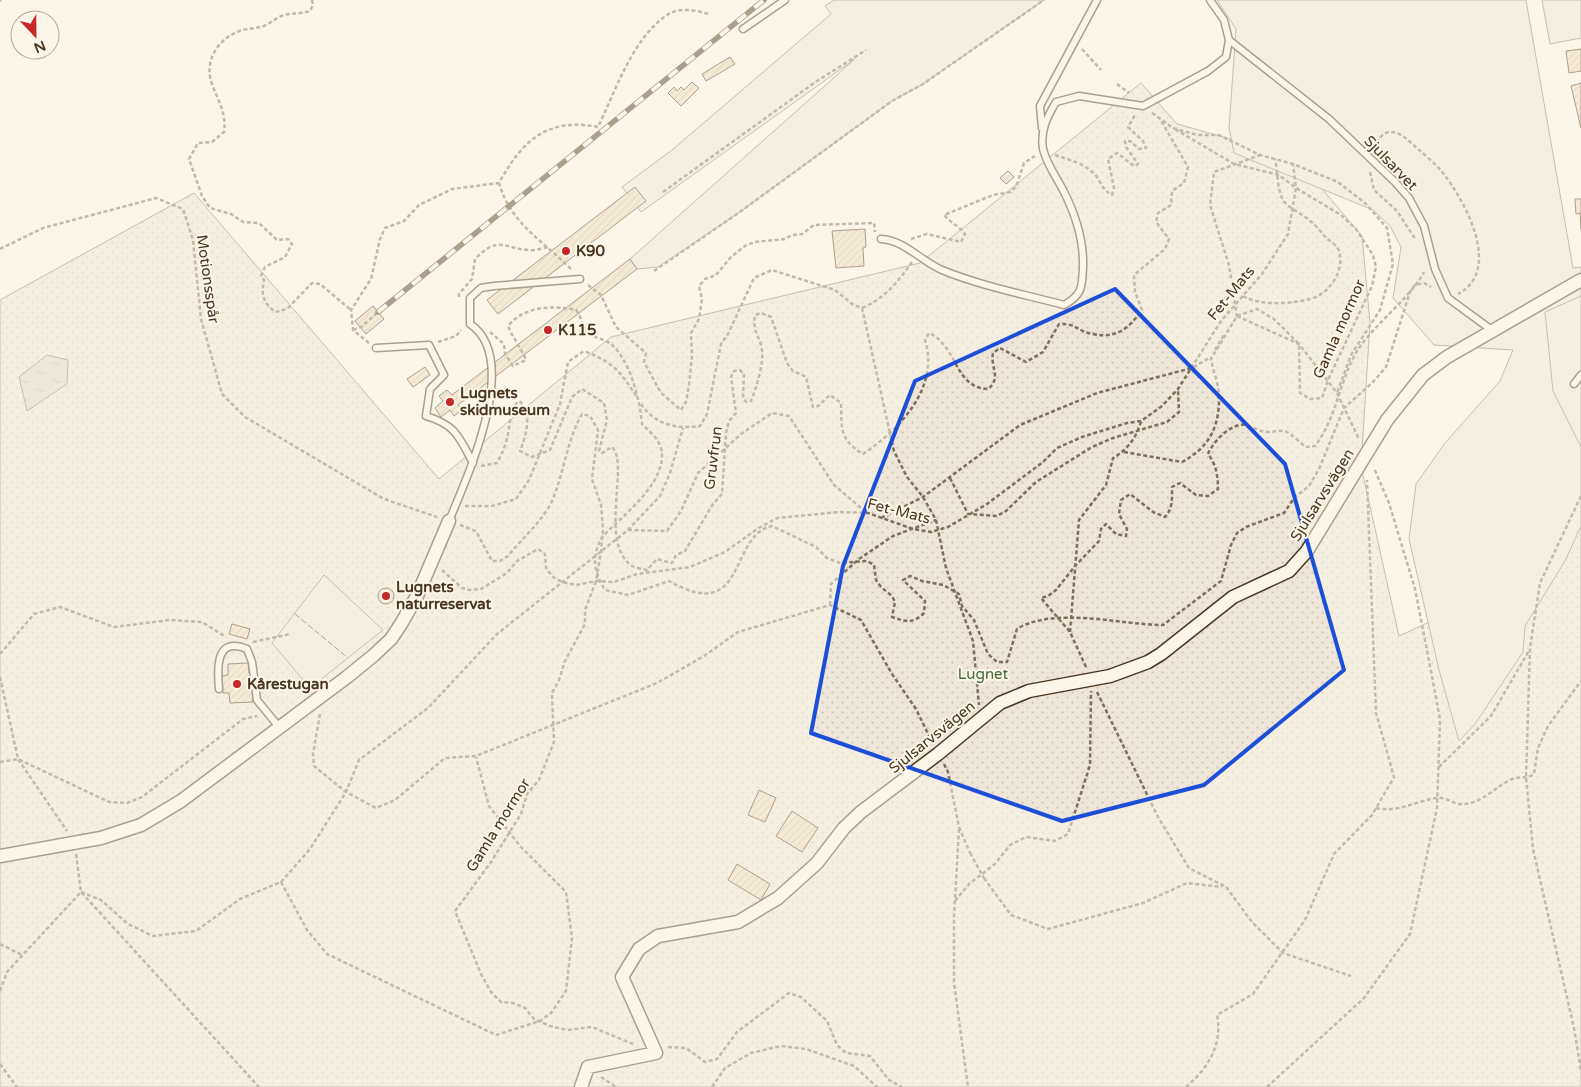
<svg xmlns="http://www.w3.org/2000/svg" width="1581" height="1087" font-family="'Varela Round',sans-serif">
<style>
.park{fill:url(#park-dots);stroke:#887966}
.pitch{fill:#ede6d9;stroke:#887966}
.parking{fill:#ede7d9;stroke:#887966}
.water{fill:url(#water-ripples);stroke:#887966}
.building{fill:url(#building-hatch);stroke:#4a3520}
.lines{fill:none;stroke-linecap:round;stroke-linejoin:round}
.lane-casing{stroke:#4a3520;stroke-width:9}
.street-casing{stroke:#4a3520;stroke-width:15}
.path{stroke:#7f6f5c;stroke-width:2.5;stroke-dasharray:4 2.5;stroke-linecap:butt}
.lane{stroke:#fbf6e9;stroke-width:6}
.street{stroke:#fbf6e9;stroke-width:12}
.rail-casing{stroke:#4a3520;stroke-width:5.5}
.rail{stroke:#fbf6e9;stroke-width:4;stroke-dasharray:11;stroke-linecap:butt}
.path-bridge{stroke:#7f6f5c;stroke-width:2.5;stroke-dasharray:4 2.5;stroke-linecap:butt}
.fence{stroke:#4a3520;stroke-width:1;stroke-dasharray:6 2.5;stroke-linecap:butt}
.marked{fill:none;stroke:#1d4ed8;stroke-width:4;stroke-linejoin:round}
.poi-dot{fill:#c62828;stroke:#fbf6e9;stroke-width:2}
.labels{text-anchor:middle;stroke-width:4;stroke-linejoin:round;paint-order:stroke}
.street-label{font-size:15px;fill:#4a3520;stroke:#fbf6e9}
.poi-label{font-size:15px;font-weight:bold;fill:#4a3520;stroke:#fbf6e9;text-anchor:start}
.park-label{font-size:15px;fill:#436837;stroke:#fbf6e9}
</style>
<defs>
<pattern id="park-dots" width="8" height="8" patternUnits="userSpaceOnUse" patternTransform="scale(1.25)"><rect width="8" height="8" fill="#ede6d9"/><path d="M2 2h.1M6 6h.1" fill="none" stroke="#cdc6ba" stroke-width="1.8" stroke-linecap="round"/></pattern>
<pattern id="water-ripples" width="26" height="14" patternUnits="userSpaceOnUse" patternTransform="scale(1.25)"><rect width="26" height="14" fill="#dcd4c6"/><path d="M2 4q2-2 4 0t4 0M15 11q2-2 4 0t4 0" fill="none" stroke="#beb7aa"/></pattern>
<pattern id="building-hatch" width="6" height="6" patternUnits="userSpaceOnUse" patternTransform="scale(1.25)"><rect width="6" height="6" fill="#ecdcbc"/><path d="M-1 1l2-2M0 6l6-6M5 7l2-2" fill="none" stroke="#ccbda1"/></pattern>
</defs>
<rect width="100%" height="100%" fill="#fbf6e9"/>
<path class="park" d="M1141 83 1177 124 1295 157 1362 236 1370 323 1361 466 1399 636 1464 606 1581 499V1087H0V300L194 193 439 479 611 337 920 263Z"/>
<path class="pitch" d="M834 0H1044L923 84 892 101 737 214 658 267 637 269 630 259 855 59 641 212 622 187 672 150 831 14 825 6Z
M1217 0H1526L1573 268 1581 267V526L1565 561 1525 626 1523 652 1475 724 1459 741 1439 670 1409 539 1416 484 1445 443 1500 381 1513 350 1434 345 1393 298 1401 247 1390 226 1373 210 1234 153 1229 128 1236 29Z"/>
<path class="parking" d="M1542 0H1581V38L1550 44Z
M1581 296V447L1553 391 1545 312Z
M324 575 383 630 310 688 272 643Z"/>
<path class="water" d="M47 355 68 360 67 384 27 411 19 377Z"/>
<path class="building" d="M1581 49V71L1569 73 1566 51Z
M730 57 735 64 706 81 702 74Z
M692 82 699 88 681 106 668 93 674 87 677 91 681 87 684 90Z
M1581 83V128L1571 86Z
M1008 171 1014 177 1006 184 1000 178Z
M635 187 646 201 498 314 487 300Z
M1575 199H1581V229L1580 213 1576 214Z
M865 229 866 247 863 248 864 266 836 268 832 231Z
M630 259 637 269 458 405 462 410 454 416 450 410 441 417 435 408 443 401 439 396 447 390 452 395Z
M373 306 384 319 366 334 355 321Z
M425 367 430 375 413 387 407 379Z
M378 596a8 8 0 1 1 16 0a8 8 0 1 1-16 0Z
M232 624 250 629 247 639 229 634Z
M248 663 249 673H251L253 702 230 703 229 693H223L222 676 228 675V664Z
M759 790 776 798 765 822 748 815Z
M792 811 818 828 802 852 776 836Z
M737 864 770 884 761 900 728 880Z"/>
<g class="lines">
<g class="lane-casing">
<path id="lane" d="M743 29 785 0
M1229 40 1329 119 1395 182 1409 198 1424 226 1435 269 1448 298 1493 331
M1042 128 1040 106 1097 0
M881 239C904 240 921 261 942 270 981 286 1023 294 1064 305 1082 295 1082 288 1083 268 1084 240 1076 215 1063 190 1056 176 1047 165 1043 149 1040 131 1047 117 1056 102L1079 96 1143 106 1208 71 1226 57 1229 40 1224 20 1210 0
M376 348 429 345 444 375 430 389 426 416C456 425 459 437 473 463
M1574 384 1581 375
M449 521C467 477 522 359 470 324V298L481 288 494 286 580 279
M219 689C217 667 216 636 247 649L252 662 257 700 279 727"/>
</g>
<g class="street-casing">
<path id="street" d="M0 856 101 838 141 825 181 801 347 677 374 655 391 639 401 624 417 596 449 521
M581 1087 588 1067 656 1053 622 977 639 949 658 936 738 922 778 898 817 863 844 828 861 812 938 754 1000 703 1029 691 1110 676 1148 662 1161 654 1233 597 1289 571 1307 551 1387 420 1423 375 1447 357 1581 280"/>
</g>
<path class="path" d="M312 0 313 5 310 11C301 14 293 13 284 15 277 17 271 23 264 26 255 29 246 28 237 32 218 40 205 60 211 81 217 100 227 112 224 132L212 142 198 143 189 159 202 196 210 208 231 214 243 222 259 223 277 240 288 239 292 244 285 257 265 267 261 276 264 280C261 295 263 302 275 312L287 309 312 283 320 284 351 310
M0 1 1 0
M1082 49 1101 70
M1117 84 1129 93
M1152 113 1173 128 1197 135H1219L1260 155 1293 164 1338 182 1365 203 1387 228 1393 264 1380 310 1351 355 1337 393
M1374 149C1377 141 1382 131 1392 132 1402 133 1410 142 1418 149 1426 156 1436 164 1443 173 1465 201 1503 270 1458 294
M1055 155C1070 160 1087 164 1097 177 1102 185 1103 190 1112 195L1114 188 1108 159 1117 153 1134 166 1138 164 1126 147 1125 141H1130L1139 149 1146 148 1143 141 1128 127 1135 115
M1370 172 1374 190 1397 211 1416 240
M663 192 814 83 866 50
M911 239 927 234 961 242 965 234C959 226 951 223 944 215L993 195 1010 192 1016 187 1024 163 1035 156
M0 249 43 228 156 198 183 209 193 240 201 319 222 394 245 417 384 499 437 517
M571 269C542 240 511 224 499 183 522 141 547 117 598 127 616 90 632 39 667 15 679 7 696 10 708 14
M654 271 737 214 892 101 923 84 1044 0
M588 285 601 295 616 327 646 353 644 362 661 393 681 410 686 402 689 385 692 356 691 333 699 319 702 299 699 286 705 279 716 275 731 257 745 246 754 242 785 239 792 235 802 234 814 225 874 223 875 232
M1243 296C1260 306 1291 304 1310 299 1330 294 1345 270 1339 251 1337 245 1331 242 1326 238 1321 232 1316 225 1310 221 1303 214 1288 208 1283 200 1277 190 1278 171 1275 159
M459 297V294L472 279 475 259C499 235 502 248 529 250 535 251 543 248 549 247
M862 308C884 299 898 282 912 262
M1237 316 1299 344 1337 393 1359 439
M1237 317 1229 265 1210 205 1214 172 1260 155
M353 330 361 327 378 312
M490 332 504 344 505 354 513 366 526 360C521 348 513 338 508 326 524 306 553 305 576 310 581 316 582 325 587 331 592 338 605 339 611 344 630 360 640 400 642 424 649 431 658 438 661 448 669 482 622 516 602 537 591 557 594 572 605 590L628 595 669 581C748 626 728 535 772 526L816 547 827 558 840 563 867 561 874 565 876 580 881 587 892 596 895 602 892 617C906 622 913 624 924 613L925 601 903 580 910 576 922 581 943 585 959 594 962 606 974 620 988 654 997 662H1007L1017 629C1054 606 1122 625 1163 625L1221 581 1231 545 1237 533 1246 527 1284 513 1294 498 1309 486 1319 469 1344 408 1373 382 1386 367 1410 292 1415 285 1424 283 1431 287
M438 342 456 336 461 330
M369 343 353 330 351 310 371 279 380 239 385 228 404 221 419 205 452 189 499 183
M1215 350 1225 333
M641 404C655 425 676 429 700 426L707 414 721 344 728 334 754 278 772 270 835 290 852 304 862 308 894 451 907 477 923 497 936 520 946 568 973 641 979 705
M1124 452 1182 462C1210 447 1220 426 1219 394 1218 383 1213 370 1211 359L1237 316 1257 309 1274 319 1299 344 1300 393 1310 399 1322 398 1328 380 1372 286 1376 267 1373 255 1356 229 1341 215 1296 188 1279 175 1234 164 1173 128
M481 466 497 463C507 446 510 428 511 409L519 401C533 411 526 437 520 451L532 457 550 450 572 397 582 389 604 403 607 420 599 451 602 453 612 447C630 463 598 543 632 566 636 568 643 569 647 570L657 559 672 563 676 555 685 551 713 504 722 494 726 433 729 421 736 413 731 377 734 371 740 370 744 374 743 397 746 402 751 401C756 389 764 363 762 350 760 336 752 332 755 315L761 313 771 317 787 363 793 371 806 377 813 407 818 406 830 395 841 403C842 430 839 439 863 454 899 430 940 388 925 340L929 333C958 346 954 388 988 389 1002 378 990 367 993 353L1000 348 1026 362 1043 352 1059 324C1077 323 1078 332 1093 334 1117 339 1129 328 1142 310L1135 292 1134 275 1165 249 1169 239 1156 222 1158 213 1171 205 1172 191 1184 183 1188 167 1160 119
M950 478 968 514 997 516 1006 511 1036 482 1092 447 1113 438 1167 422 1179 412 1178 389
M1581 496 1540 583 1530 648 1526 777 1533 849 1574 1028 1581 1071
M465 506H492L516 499 529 480 560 404 568 362 584 351C614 363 619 370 637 397
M881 518 923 497 1020 425 1097 393 1192 368 1211 357
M460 525 476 531 492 561H500L508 556C522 538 542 522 552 501 564 473 567 440 582 414L590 416 598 430 592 479 601 505 603 529 601 552 596 581 585 610V624L565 661 559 680 552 693 554 742 539 780 527 794 521 814 491 862 455 911 481 974 491 992 501 1002 513 1003 525 1008 534 1019 550 1026 567 1030 592 1027 633 1044
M628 530 667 531 681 511 698 473 741 434 772 413 789 416 834 485 867 513
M442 570 462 588 469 590 481 589 507 573 517 561 538 549 545 554 546 568 553 577 562 582 576 585 596 581 614 582 637 574 690 567 725 552 757 529 777 518 839 512 868 513 913 529 931 532 948 527 987 504 1043 462 1057 448 1082 437 1127 423 1141 421 1162 406 1178 389 1221 321 1262 274 1288 234 1296 188 1293 164
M830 605 831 584 859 559 893 536 936 520
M1070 632 1079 520 1106 485 1113 458C1127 450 1137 437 1141 421
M253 642 290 634
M0 654 34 614 60 607 114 627 170 620 202 622 226 637
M1086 667 1070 632 1041 598 1048 596 1056 590 1075 566 1099 541 1101 529 1106 524 1116 534 1126 536 1127 529 1119 514 1121 500 1130 494 1153 512 1165 517C1173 508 1172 499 1172 487L1180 483 1196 495 1208 496 1218 489C1218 476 1216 464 1208 454 1212 443 1231 422 1246 425 1253 427 1260 432 1268 432 1275 432 1281 429 1287 432 1294 436 1300 443 1306 447L1315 446C1338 416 1339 379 1359 348 1376 323 1411 297 1424 272
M0 677 18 759 67 831
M1097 692 1158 817 1189 868 1226 887 1252 922 1283 953 1351 976
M320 714 313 754 314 766 346 792 376 808 395 800 445 758 476 756 657 683 704 656 738 632 830 605 861 620 892 674 916 709 932 742
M0 762 18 759 109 802 127 803 142 797 243 719 257 716
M944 764 948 772 959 827 970 853
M1439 767 1491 716 1530 649
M1376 808C1396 813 1417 801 1436 798 1447 796 1454 806 1465 804 1484 802 1496 786 1512 779 1520 776 1527 779 1534 774L1538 748 1548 726 1581 681
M959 829 954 917V983L968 1087
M76 854 81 892 259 1087
M984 878 1011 915 1048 929 1143 903 1187 883 1222 887
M281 882 307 930 327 954 496 1035 540 1021 551 1013 566 991 572 938 566 892 520 846 489 806 476 757
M81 892 101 900 128 924 153 936 196 931 240 899 281 882 310 849 346 792 359 760 428 708 497 634 628 530 660 496 670 473 683 428
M955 901 969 884 995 864 1010 845 1026 837 1055 841 1068 834 1090 765 1091 691
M0 944 22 955
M0 991 7 972 81 892
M668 1047 686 1048 705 1062 717 1059 737 1032 789 993 801 997 827 1021 837 1045 846 1053 870 1056 889 1080 902 1087
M0 1064 17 1087
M601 1077 616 1087
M712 1087 725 1068 751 1053 781 1046 806 1049 854 1066 877 1087
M1186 1087C1208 1068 1223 1045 1217 1015L1253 994 1305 920 1334 854 1372 815 1394 777 1376 713 1367 480
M1267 1087 1364 998 1410 934 1437 808 1440 719 1431 671 1415 589 1389 503 1374 468"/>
<use href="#lane" class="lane"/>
<use href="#street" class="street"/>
<g class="rail-casing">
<path id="rail" d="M378 312 764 0"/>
</g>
<use href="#rail" class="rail"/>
<path class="path-bridge" d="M970 853 984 878"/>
<path class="fence" d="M295 614 348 658"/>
</g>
<path d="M0 0H1581V1087H0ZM1115 289 1285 464 1344 670 1204 785 1062 821 811 733 843 566 915 381Z" fill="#fbf6e9" fill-opacity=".55" fill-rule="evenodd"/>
<path class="marked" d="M1115 289 1285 464 1344 670 1204 785 1062 821 811 733 843 566 915 381Z"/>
<g class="poi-dot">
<circle cx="566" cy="251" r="5"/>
<circle cx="548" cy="330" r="5"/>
<circle cx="450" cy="402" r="5"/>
<circle cx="386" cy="596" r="5"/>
<circle cx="237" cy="684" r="5"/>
</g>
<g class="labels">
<g class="street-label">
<text transform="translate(1391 163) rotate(46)" y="5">Sjulsarvet</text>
<text transform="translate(208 279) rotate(82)" y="5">Motionsspår</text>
<text transform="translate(1231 293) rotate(-51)" y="5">Fet-Mats</text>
<text transform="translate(1339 329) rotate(-66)" y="5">Gamla mormor</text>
<text transform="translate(713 458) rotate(-83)" y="5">Gruvfrun</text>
<text transform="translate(1322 495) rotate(-58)" y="5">Sjulsarvsvägen</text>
<text transform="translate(899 511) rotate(14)" y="5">Fet-Mats</text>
<text transform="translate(932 737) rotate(-39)" y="5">Sjulsarvsvägen</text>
<text transform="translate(498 825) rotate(-58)" y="5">Gamla mormor</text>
</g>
<g class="poi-label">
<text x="576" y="256">K90</text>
<text x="558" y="335">K115</text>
<text x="460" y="398">Lugnets<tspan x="460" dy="17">skidmuseum</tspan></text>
<text x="396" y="592">Lugnets<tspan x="396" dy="17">naturreservat</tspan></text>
<text x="247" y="689">Kårestugan</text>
</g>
<g class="park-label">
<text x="983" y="679">Lugnet</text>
</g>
</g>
<g transform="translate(35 35) rotate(158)"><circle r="24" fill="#fbf6e9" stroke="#b4a999"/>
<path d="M0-4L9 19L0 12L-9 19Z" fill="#c62828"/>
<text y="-8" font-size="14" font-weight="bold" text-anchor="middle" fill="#4a3520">N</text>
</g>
</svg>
